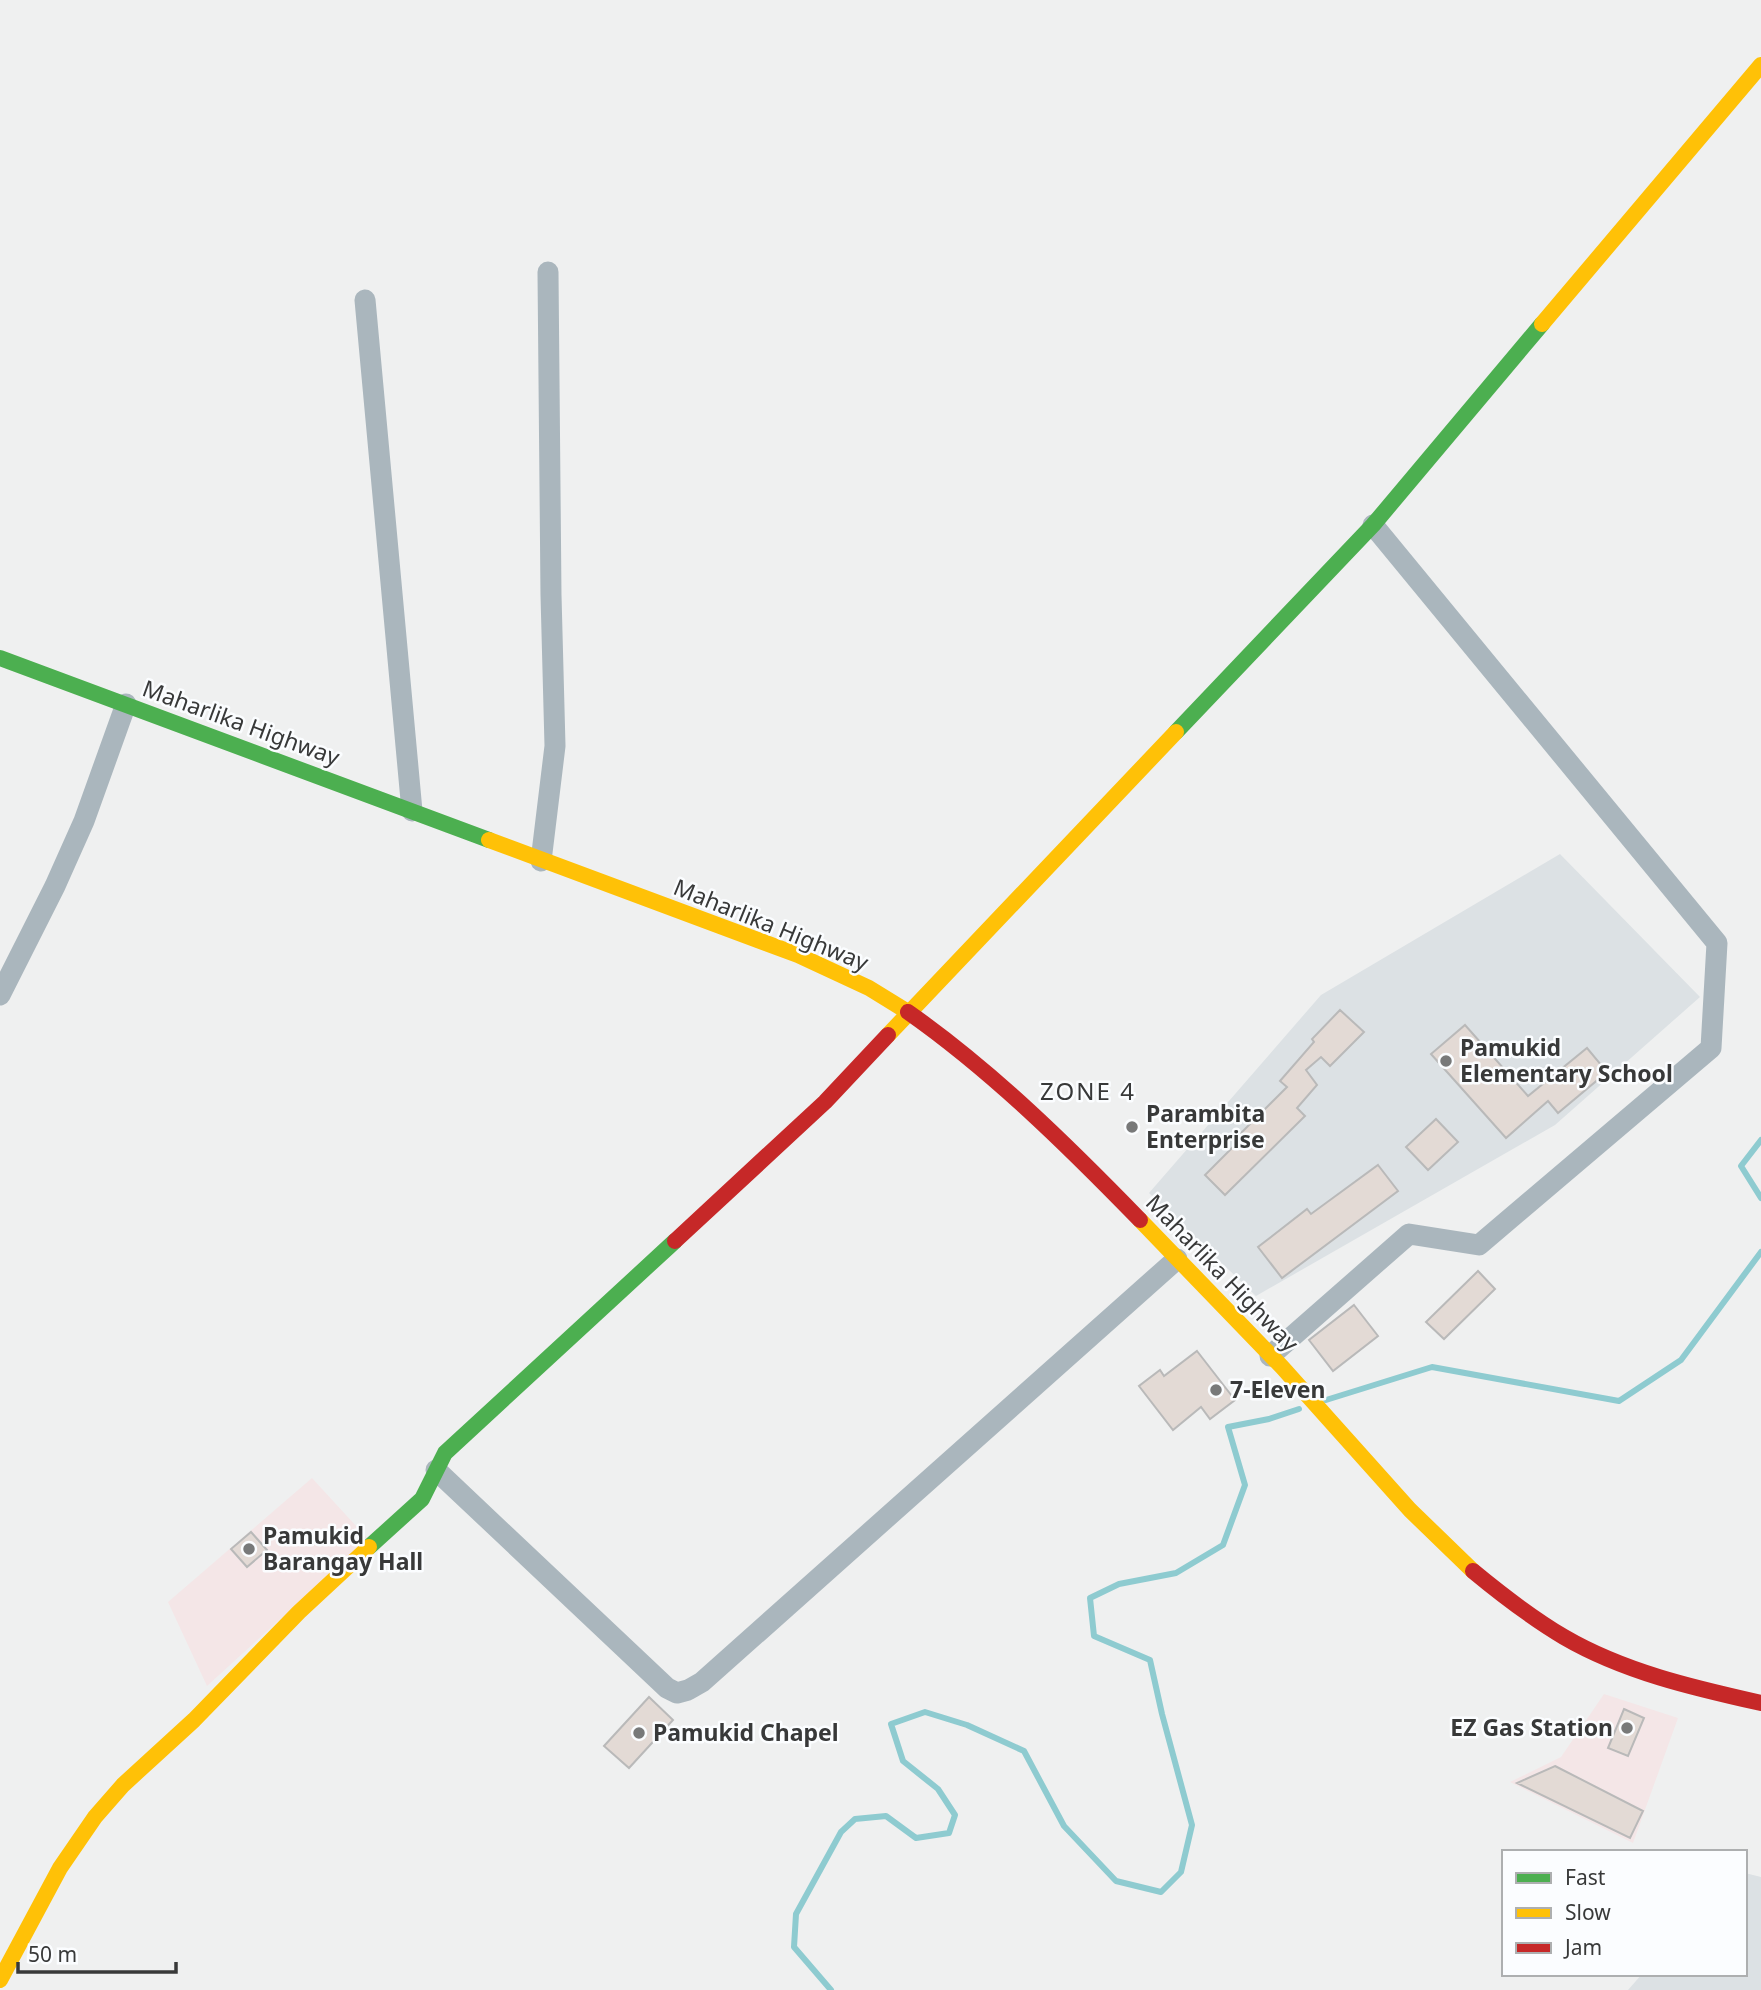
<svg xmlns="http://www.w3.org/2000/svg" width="1761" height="1990" font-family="'Noto Sans',sans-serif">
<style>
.commercial{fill:#f4e6e7}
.built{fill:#dce1e4}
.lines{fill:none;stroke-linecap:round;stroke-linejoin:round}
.stream{stroke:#8ecbd0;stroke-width:6}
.building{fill:#e3dad5;stroke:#b9b9b9;stroke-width:2}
.street{stroke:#aab6bd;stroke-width:21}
.fast{stroke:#4caf50;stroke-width:16}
.slow{stroke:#ffc107;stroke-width:16}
.jam{stroke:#c62828;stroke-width:16}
.poi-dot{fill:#787979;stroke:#fbfdff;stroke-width:2.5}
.labels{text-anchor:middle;stroke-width:5;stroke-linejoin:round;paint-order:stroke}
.street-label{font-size:23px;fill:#383939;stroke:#fbfdff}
.poi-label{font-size:23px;font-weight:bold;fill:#383939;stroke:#fbfdff;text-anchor:start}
.neighbourhood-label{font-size:24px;letter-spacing:2px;fill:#383939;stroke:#fbfdff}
</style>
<rect width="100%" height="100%" fill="#eff0f0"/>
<path class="commercial" d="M312 1478 368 1539 207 1686 168 1602Z
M1604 1694 1678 1718 1633 1843 1510 1782 1561 1757Z"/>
<path class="built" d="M1560 854 1700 997 1555 1125 1256 1296 1149 1193 1321 995Z
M1745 1873 1761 1877V1990H1628L1642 1974H1745Z"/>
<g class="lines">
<path class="stream" d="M1761 1140 1741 1166 1761 1198
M1326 1400 1432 1367 1619 1401 1681 1360 1761 1252
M831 1990 794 1947 796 1914 841 1832 855 1819 886 1816 916 1838 949 1833 955 1815 938 1789 903 1761 891 1724 925 1712 967 1725 1024 1751 1064 1826 1116 1881 1161 1892 1181 1872 1192 1825 1162 1714 1150 1660 1094 1636 1090 1598 1119 1584 1176 1573 1223 1545 1245 1485 1228 1427 1269 1419 1299 1409"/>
</g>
<path class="building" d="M1340 1010 1364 1032 1330 1066 1321 1057 1306 1070 1317 1085 1297 1108 1305 1116 1225 1195 1205 1175 1243 1137 1240 1134 1287 1087 1280 1081 1314 1042 1312 1039Z
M1465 1025 1528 1096 1587 1048 1607 1072 1558 1113 1548 1101 1506 1138 1431 1054Z
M1436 1119 1458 1142 1428 1170 1406 1147Z
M1378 1165 1398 1191 1282 1278 1258 1247 1307 1209 1311 1214Z
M1478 1271 1495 1289 1444 1339 1426 1322Z
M1354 1305 1378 1336 1333 1371 1309 1340Z
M1197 1351 1235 1400 1210 1419 1201 1407 1173 1430 1139 1386 1160 1370 1164 1376Z
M251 1532 267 1550 247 1567 231 1549Z
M649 1697 673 1720 629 1768 604 1746Z
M1624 1709 1644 1718 1628 1756 1608 1748Z
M1555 1766 1643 1811 1630 1838 1517 1783Z"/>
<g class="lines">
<path class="street" d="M365 300 412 811
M541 861 555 746 551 595 548 272
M0 995 55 886 84 821 126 704
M1270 1356 1409 1234 1479 1245 1711 1048 1717 943 1373 525
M436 1470 667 1688 677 1693 688 1690 702 1682 1177 1259"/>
<path class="fast" d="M0 658 489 840
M1176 732 1373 525 1542 324
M369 1547 422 1499 445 1453 675 1241"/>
<path class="slow" d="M1542 324 1761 65
M489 840 798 955 869 988 908 1012
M888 1035 1176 732
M1140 1220 1282 1367 1410 1510 1473 1571
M0 1980 60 1868 95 1817 123 1785 194 1720 299 1612 369 1547"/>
<path class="jam" d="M908 1012C992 1071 1068 1146 1140 1220
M675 1241 825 1102 888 1035
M1473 1571C1502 1595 1532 1618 1564 1637 1624 1672 1694 1688 1761 1703"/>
</g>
<g class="poi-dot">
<circle cx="1446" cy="1061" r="7"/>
<circle cx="1132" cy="1127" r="7"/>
<circle cx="1216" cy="1390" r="7"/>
<circle cx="249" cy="1549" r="7"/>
<circle cx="1627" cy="1728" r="7"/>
<circle cx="639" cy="1733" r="7"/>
</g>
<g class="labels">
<g class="street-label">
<text transform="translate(241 723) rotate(20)" y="8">Maharlika Highway</text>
<text transform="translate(771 925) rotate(22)" y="8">Maharlika Highway</text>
<text transform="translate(1222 1273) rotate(46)" y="8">Maharlika Highway</text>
</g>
<g class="poi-label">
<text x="1460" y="1056">Pamukid<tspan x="1460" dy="26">Elementary School</tspan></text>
<text x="1146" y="1122">Parambita<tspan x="1146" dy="26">Enterprise</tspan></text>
<text x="1230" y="1398">7-Eleven</text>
<text x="263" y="1544">Pamukid<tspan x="263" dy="26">Barangay Hall</tspan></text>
<text x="1613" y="1736" text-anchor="end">EZ Gas Station</text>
<text x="653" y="1741">Pamukid Chapel</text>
</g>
<g class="neighbourhood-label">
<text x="1088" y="1100">ZONE 4</text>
</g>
</g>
<rect x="1502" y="1850" width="245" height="126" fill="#fbfdff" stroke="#adafb0" stroke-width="2"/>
<rect x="1516" y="1873" width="35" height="10" fill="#4caf50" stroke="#adafb0" stroke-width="2"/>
<text x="1565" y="1885" font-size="21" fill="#383939">Fast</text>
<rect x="1516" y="1908" width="35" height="10" fill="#ffc107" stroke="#adafb0" stroke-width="2"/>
<text x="1565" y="1920" font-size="21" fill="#383939">Slow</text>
<rect x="1516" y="1943" width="35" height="10" fill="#c62828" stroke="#adafb0" stroke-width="2"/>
<text x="1565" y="1955" font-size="21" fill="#383939">Jam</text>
<path d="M18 1962v10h158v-10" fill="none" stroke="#383939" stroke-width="3.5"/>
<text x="28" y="1962" font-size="21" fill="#383939" stroke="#fbfdff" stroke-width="5" paint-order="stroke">50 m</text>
</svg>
